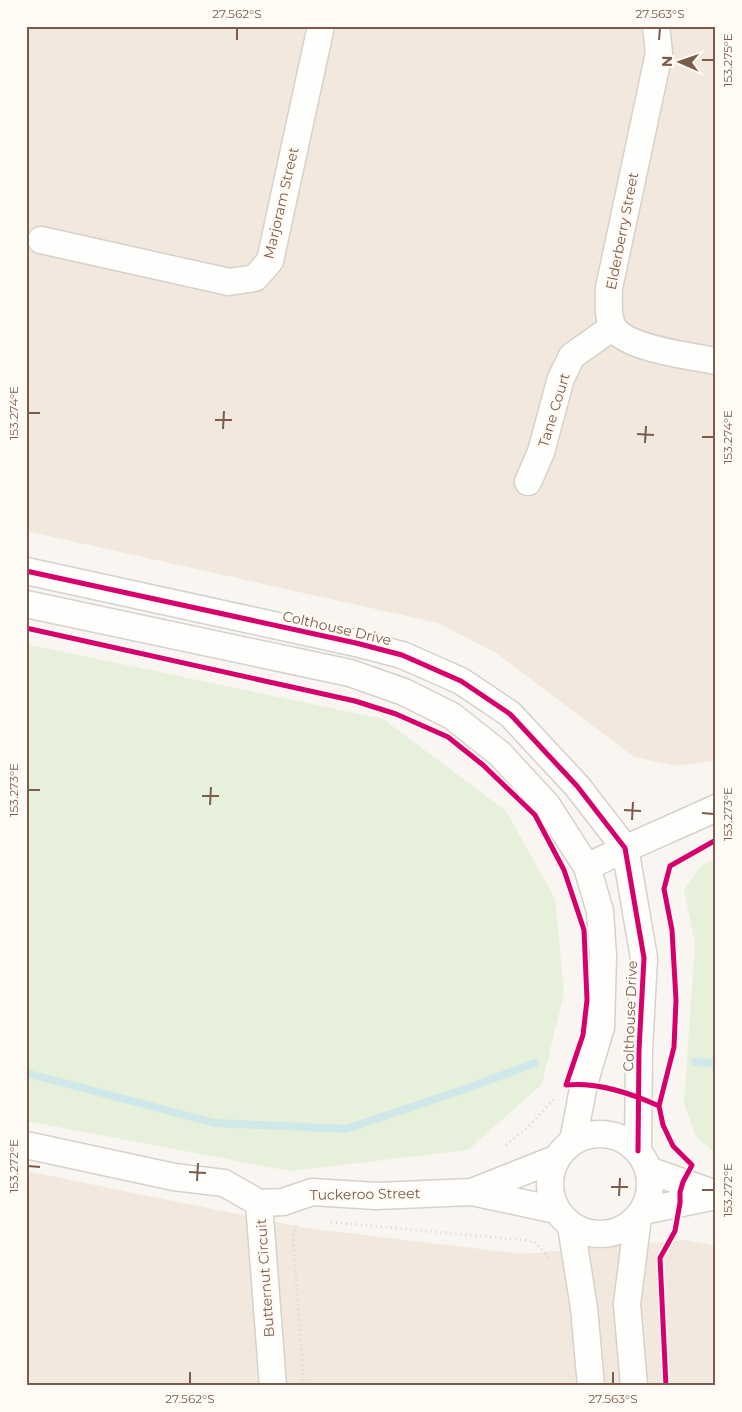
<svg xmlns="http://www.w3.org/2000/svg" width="742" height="1412" font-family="Montserrat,sans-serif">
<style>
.residential{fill:#f2e8de}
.green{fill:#e7f0db}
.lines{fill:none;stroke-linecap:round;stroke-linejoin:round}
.stream{stroke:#d0e8ea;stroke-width:8}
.minor-casing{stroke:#d7d1cb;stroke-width:29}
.path{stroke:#dcd5d0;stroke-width:3;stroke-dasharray:1 4;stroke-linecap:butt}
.minor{stroke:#fefefd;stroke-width:26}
.cycleway-casing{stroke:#fffaf3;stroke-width:8}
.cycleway{stroke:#d6006c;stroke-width:5}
.ticks{fill:none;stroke:#7a5c4d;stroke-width:2}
.labels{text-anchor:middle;stroke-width:5;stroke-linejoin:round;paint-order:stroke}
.street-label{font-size:14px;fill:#7a5c4d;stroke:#fffaf3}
.neatline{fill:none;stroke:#7a5c4d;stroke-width:2}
.ticks-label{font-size:12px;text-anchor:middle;fill:#7a5c4d}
</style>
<rect width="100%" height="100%" fill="#f9f5f0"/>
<path class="residential" d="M26 26H716V760L676 766 634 757 496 653 438 623 26 531Z
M26 1171 306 1228 522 1254 686 1240 716 1246V1386H26Z"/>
<path class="green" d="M26 644 383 719 506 811 555 899 564 992 542 1084 468 1150 290 1171 26 1121Z
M716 858V1153L696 1137 684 1103 695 944 684 890 699 868Z"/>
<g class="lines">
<path class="stream" d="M695 1062 716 1063
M26 1073 215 1123 346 1129 465 1089 535 1063"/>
<g class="minor-casing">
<path id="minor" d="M656 26 659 53 609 288C609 300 607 316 613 327 626 349 691 356 716 361
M41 240 229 282 255 278 270 261 321 26
M528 482 541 452 561 378 572 356 613 327
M26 571 356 643 402 655 461 681 510 714 577 786 625 848 644 958 639 1050 638 1151
M26 604 350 673 404 692 452 716 500 754 547 805 587 867 600 911 603 956 601 1027 584 1084 573 1141
M587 867C629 846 673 828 716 808
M550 1184a50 50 0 1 1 100 0a50 50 0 1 1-100 0Z
M26 1145 174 1177 224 1183 259 1203
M648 1170 716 1194
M472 1192 555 1159
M259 1203 283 1202 312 1192 376 1196 472 1192 556 1210
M259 1203 273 1386
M643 1211 716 1196
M571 1226 584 1308 591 1386
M634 1386 627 1304 638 1217"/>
</g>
<path class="path" d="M506 1145 529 1126 554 1099
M331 1222 534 1241 549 1258
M296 1225 293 1237 304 1386"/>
<use href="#minor" class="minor"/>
<g class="cycleway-casing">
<path id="cycleway" d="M26 571 356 643 402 655 461 681 510 714 577 786 625 848 644 958 639 1050 638 1151
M26 628 355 701 396 714 448 737 483 765 535 815 564 870 584 930 587 1000 583 1035 566 1085C598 1082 630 1093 659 1106
M666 1386 660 1258 675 1231 680 1203V1192L683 1182 692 1165 673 1146 663 1125 659 1106 674 1047 676 1000 672 930 664 889 670 866 716 840"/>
</g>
<use href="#cycleway" class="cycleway"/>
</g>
<path class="ticks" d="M237 40V28M659 40 660 28M702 60H714M28 413H40M215 420H232M223 429 224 411M637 434 654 435M702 437H714M645 443 646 426M28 790H40M202 796H219M210 805 211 787M624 810 641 811M702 813 714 814M632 820 633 802M28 1166 40 1167M189 1172 206 1173M197 1181 198 1163M611 1187H628M702 1190H714M619 1196 620 1178M190 1384V1372M613 1384V1372"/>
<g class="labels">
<g class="street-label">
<text transform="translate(281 203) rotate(-77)" y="5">Marjoram Street</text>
<text transform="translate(622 231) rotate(-79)" y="5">Elderberry Street</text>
<text transform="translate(554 410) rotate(-73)" y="5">Tane Court</text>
<text transform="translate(337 628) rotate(13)" y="5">Colthouse Drive</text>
<text transform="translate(630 1016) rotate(-88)" y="5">Colthouse Drive</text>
<text transform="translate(365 1194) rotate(-1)" y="5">Tuckeroo Street</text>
<text transform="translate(265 1278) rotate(-94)" y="5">Butternut Circuit</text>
</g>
</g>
<rect width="742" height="1412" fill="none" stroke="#fffaf3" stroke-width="55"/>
<g transform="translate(680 62) rotate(272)" stroke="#fffaf3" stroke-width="4" paint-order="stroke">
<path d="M0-4L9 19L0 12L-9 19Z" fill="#7a5c4d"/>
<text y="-8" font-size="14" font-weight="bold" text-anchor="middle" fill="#7a5c4d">N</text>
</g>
<rect x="28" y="28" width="686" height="1356" class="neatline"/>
<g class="ticks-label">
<text x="237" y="18">27.562°S</text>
<text x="660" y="18">27.563°S</text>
<text transform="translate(728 60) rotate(-90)" y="4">153.275°E</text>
<text transform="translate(14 413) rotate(-90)" y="4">153.274°E</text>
<text transform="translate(728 437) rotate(-90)" y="4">153.274°E</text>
<text transform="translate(14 790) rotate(-90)" y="4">153.273°E</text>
<text transform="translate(728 814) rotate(-90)" y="4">153.273°E</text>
<text transform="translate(14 1166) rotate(-90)" y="4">153.272°E</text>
<text transform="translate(728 1190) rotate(-90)" y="4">153.272°E</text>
<text x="190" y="1403">27.562°S</text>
<text x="613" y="1403">27.563°S</text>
</g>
</svg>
